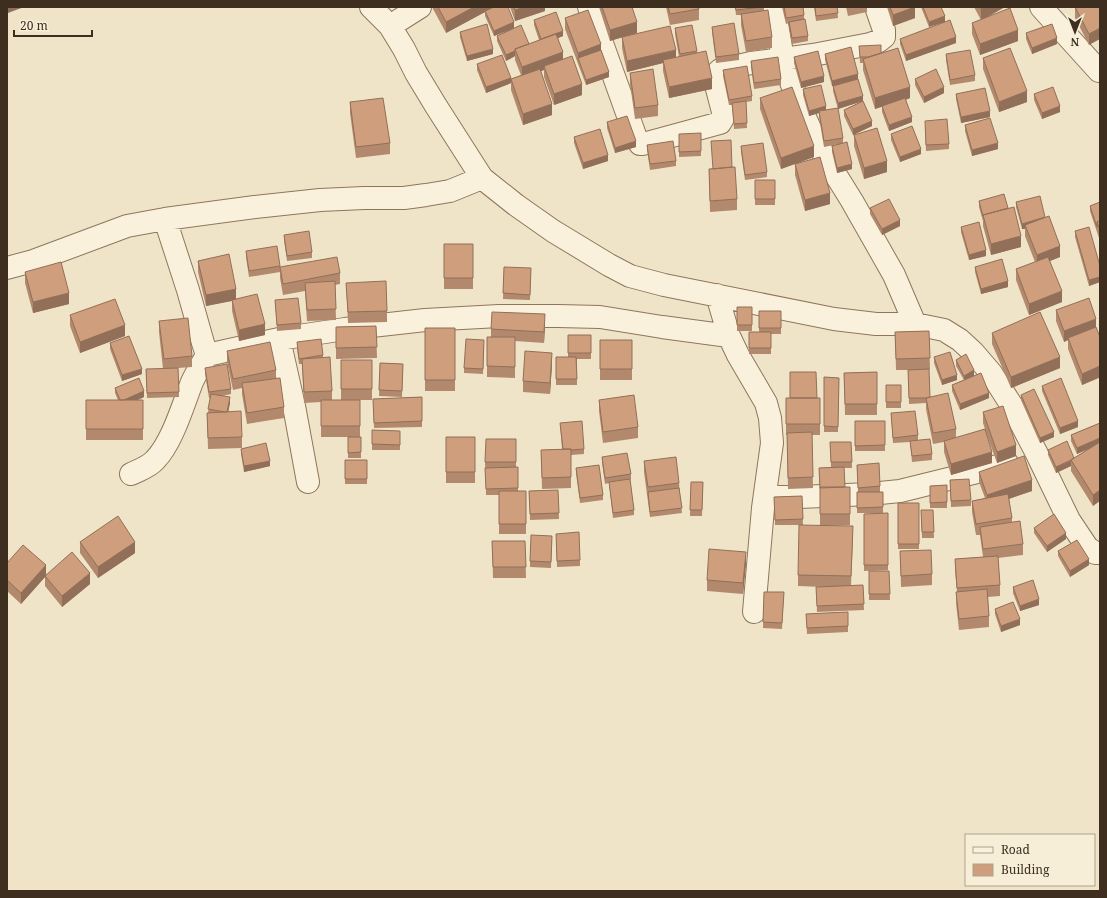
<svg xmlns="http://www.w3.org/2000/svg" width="1107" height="898" font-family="'Noto Serif',serif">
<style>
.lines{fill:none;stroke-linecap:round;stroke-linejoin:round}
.minor-casing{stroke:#8d765c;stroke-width:24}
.minor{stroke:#faf1dc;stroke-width:22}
.wall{fill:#b2896c}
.shaded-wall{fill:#916f58}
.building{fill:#cf9f7d;stroke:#916f58}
</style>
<rect width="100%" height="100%" fill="#f0e4c8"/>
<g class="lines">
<g class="minor-casing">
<path id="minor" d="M371 7 390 26 404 49 416 73 436 106 482 178 516 205 553 231 609 265 630 276 664 285 834 319 876 324H915L944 330 960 340 973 352 991 373 1012 406 1036 452 1069 520 1087 547 1095 553H1100
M589 7 636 138 640 144H643L720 123 723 118V112L715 81C715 75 716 73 720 70L751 63 813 55 870 44 879 41 884 37V30L876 7
M774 7 783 59 798 102 812 133 829 164 852 201 894 275 915 324
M1041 7 1099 71
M390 26 420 7
M165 219 188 290 203 343 207 355 279 339 345 329 425 320 499 316H558L600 317 662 327 729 336
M7 268 33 261 127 226 165 219 255 207 320 200 364 198H404L426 195 450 191 482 178
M717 295 729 336 738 355 766 403 770 418 772 443 763 508 754 612
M279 339 294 406 308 482
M131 474C139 470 149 467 155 460 172 443 183 405 192 382 196 373 202 364 207 355
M771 497H799L870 494 900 491 985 470 1007 463"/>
</g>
<use href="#minor" class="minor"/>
</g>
<path class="wall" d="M432 7H491V8L514 28 529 44 539 40 534 25V20L563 36 558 38 563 60 582 95 554 105 544 77V70L541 71 552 115 523 125 511 90V83L486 93 477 70V64L511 79 521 75 515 60V56L506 61 497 41V36L507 31 494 36 485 16V12L446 33Z
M510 7H545V11L515 21Z
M599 7H632L637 33 625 36 676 58 679 57 675 34V28L697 51V53L712 89 669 98 663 71V63L627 72 622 48V37L610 41Z
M666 7H699V20L670 25Z
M735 7H764V10L772 37V48L746 52 741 25V15H736Z
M782 7H803L804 15V19L808 36V41L792 44 789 27V23L786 24Z
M814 7H837L838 18 816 21Z
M846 7H867V12L848 16Z
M887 7H915V18L893 26Z
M921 7H941L929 27Z
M974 7H1005L986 18 1018 41 980 55 972 34V23L981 20Z
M1075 7H1100L1089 45 1075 18Z
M565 18 601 50 609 77 586 85 565 29Z
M712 27 739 54V60L716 63 712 32Z
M460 32 493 54 467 61 460 37Z
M1026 33 1057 44 1032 54 1026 39Z
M900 39 956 43 906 61 900 44Z
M859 46 881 53 910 98 906 100 912 122 889 131 882 112V106L875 109 863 70V63H860Z
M825 54 858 79 863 101 872 126 853 135 844 116V110L863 101 838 109 833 91V86H834H832L825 60Z
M946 54 975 75V81L950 85 946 60Z
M794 57 824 82 801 88 794 63Z
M983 58 1027 102 999 112 983 69Z
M751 61 781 79V85L754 89 751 67Z
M723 70 752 96V101L746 102 747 128 734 129 732 105H729L723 76Z
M630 73 658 105V116L635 119 630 84Z
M915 79 944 93 924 103 915 85Z
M803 89 826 110 843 138V143L852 169 837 173 832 152V146L839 144 824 147 819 117V113L809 116 803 95Z
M956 94 990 117 961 123 956 99Z
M1034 94 1060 112 1042 119 1034 100Z
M760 98 814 157 781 169 760 109Z
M350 102 390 143V154L356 158 350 113Z
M607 122 636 147 615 153 607 128Z
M965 125 998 149 972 156 965 131Z
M925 126 949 144V149L926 151Z
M679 134 701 151V156L679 157Z
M891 134 921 154 900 162 891 140Z
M854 135 887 172 864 179 854 146Z
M574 137 608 161 583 169 574 143Z
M647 145 676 161V166L650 170 647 150Z
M741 146 767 172V177L745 180 741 152Z
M795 164 830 204 805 211 795 175Z
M732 167 737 199V210L710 212 709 169Z
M755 180H775V205H755Z
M979 201 1008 208 1021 247 991 255 983 226V221L979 207Z
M1016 202 1045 217 1060 257 1050 261 1062 302 1029 315 1016 280V269L1035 262 1025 236V229H1022L1016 207Z
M1100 202V241L1090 211V206Z
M870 208 900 226 882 235 870 214Z
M961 227 986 256 969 260 961 232Z
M1075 231 1100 266V282L1089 286 1075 237Z
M284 235 312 252V258L287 261 284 240Z
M444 244H473V289H444Z
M246 251 280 266V272L249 277 246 257Z
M198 261 236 299 265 335 239 341 232 311V301L206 306 198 272Z
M280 267 340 273V284L335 285 336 320 307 321 305 291 283 295 280 278Z
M504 267 531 274 530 300 503 299Z
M975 267 1008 287 981 294 975 272Z
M25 272 69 304 33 313 25 283Z
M346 283 387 311V322L348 323Z
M275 300 301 323V329L277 331Z
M737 307H752V331H737Z
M1056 310 1096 328 1100 337V392L1099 388V378L1082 385 1068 349V340L1064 342 1056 321Z
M759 311H781V334H771V354H749V332H759Z
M70 315 125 336 80 353 70 326Z
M159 321 192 356V367L178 368 179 397 147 398 146 369H163L159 332Z
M545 325 544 343 515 341V378L487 377V366L491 337V329Z
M376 326 377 358 336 359V327Z
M425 328H455V391H425Z
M929 331 930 369 929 370 930 397 956 429V438L985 429 983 423V412L1016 456 997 463 986 432 992 463 951 475 944 452V442L933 444 926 409V403L909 404 908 370H896L895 332Z
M992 333 1060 368 1011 388 992 344Z
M568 335H591V359H577V385H556V357H568Z
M600 340H632V380H600Z
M297 342 323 355V358L332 391V400H341V360H372V400H360V437H361V458H348V437H321V402L304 403 302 364H299L297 348Z
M110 343 142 374 122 381 110 349Z
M484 345 483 374 464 373V368Z
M227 351 276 370V378L284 407V418L247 424 242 394V388L233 390 227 362Z
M934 357 957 380 942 385 934 363Z
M956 360 974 376 989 398 960 410 952 391V385L964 380 956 366Z
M380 363 403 364 402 397 379 396Z
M552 364 550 394 523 392V381Z
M205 368 231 389V394L222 396 230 403 228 412 242 437V448L208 449 207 413H208L210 398H209L205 374Z
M877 372V415H845L844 373Z
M824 377 839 378 838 432H824Z
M886 385H901V408H886Z
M1042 386 1078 427 1060 434 1042 391Z
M115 388 144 397 138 400H143V440H86V400H118L115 393Z
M1021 395 1054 437 1040 443 1021 400Z
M422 397V427L374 428 373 399Z
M786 398H820V435H812L813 488 788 489 787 435H786Z
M599 400 638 427V438L603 443 599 411Z
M891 413 918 435V440L932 454V460L912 462 910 442 893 443Z
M855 421H885V451H855Z
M560 423 584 449V454L571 455V488L542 489 541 450 562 449Z
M1100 423 1093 506 1071 471V466L1056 473 1048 455V450L1074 458 1090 448 1077 454 1071 441V435Z
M372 430 400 431V450H372Z
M446 437H475V483H446Z
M516 439V467H518V491H526V534H499V495H486L485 462Z
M830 442H851L852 468H844L845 487H850V525H828L853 537 851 586 863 585 864 610 817 612 816 587H823L798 586V575L820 525V493L819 468 831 467Z
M241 449 270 466 244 472 241 454Z
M602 457 631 474V479L630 480 634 510V515L613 518 609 483 605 484 602 463Z
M345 460H367V484H345Z
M644 461 679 483 682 513 650 517 644 472Z
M857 465 880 486V492H873H883V513H857V492H858Z
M576 468 603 495V500L580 503 576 473Z
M979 472 1032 491 1009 499 1012 518V522L1023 544V555L998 558 1000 585V596L988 597 989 616V627L959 630 956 603 957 592 955 570V559L983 557 980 535H976L972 512V501L985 498 979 482Z
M950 480 971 500V506L951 507Z
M691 482H703L702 516H690Z
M947 485V508H930V486Z
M558 490 559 519 530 520 529 491Z
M802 496 803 525H775L774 497Z
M898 503H919V549H898Z
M921 510H933L934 538H922Z
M888 513V570L864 571V514Z
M1034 528 1066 539 1047 552 1034 533Z
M552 536 551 568 530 567V561Z
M556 539 580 560V566L557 567Z
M492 541H525L526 578H493Z
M80 542 135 553 98 578 80 553Z
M900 551 932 574V585L901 587Z
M1058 551 1089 565 1070 577 1058 556Z
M7 563 46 574 90 584 62 607 45 586V577L21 604 7 591Z
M746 563 743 594 707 591V580Z
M869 571H889L890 600H869Z
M1013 587 1039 605 1020 611 1013 593Z
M764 592H784L782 629 763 628Z
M995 609 1020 625 1001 632 995 614Z
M848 612V632L807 634 806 614Z"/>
<path class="shaded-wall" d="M8 7H24L8 13Z
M474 7H491V9L485 11V12L446 33V22Z
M525 7H545V11L515 21V10Z
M915 7V18L893 26V15Z
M985 7H1005L981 20V9Z
M945 16V22L929 27V22Z
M514 22V28L494 36V31Z
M637 22V33L610 41V30Z
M1100 28V39L1089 45V34Z
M1018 30V41L980 55V44Z
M563 31V36L541 45V39Z
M956 37V43L906 61V55Z
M1057 38V44L1032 54V48Z
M601 44V55L578 58V53Z
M493 49V54L467 61V56Z
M676 50V61L663 60V63L627 72V61Z
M515 51V56L506 61V55Z
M563 52V63L544 66V70L522 78V67Z
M609 72V77L586 85V80Z
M858 74V79L832 86V81Z
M824 76V82L801 88V82Z
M511 78V83L486 93V87Z
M712 78V89L669 98V87Z
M582 84V95L554 105V94Z
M910 87V98L875 109V98Z
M944 87V93L924 103V97Z
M1027 91V102L999 112V102Z
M863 96V101L838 109V103Z
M552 104V115L523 125V114Z
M826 106V111H819V113L809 116V111Z
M1060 106V112L1042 119V113Z
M990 111V117L961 123V117Z
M912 117V122L889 131V125Z
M872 121V126L853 135V129Z
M636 141V147L615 153V148Z
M998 143V149L972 156V150Z
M814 146V157L781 169V158Z
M921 149V154L900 162V157Z
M608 155V161L583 169V163Z
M887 161V172L864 179V168Z
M852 164V169L837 173V168Z
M830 193V204L805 211V200Z
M1045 218 1025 225V229H1022V224Z
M900 220V226L882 235V229Z
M1021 236V247L991 255V244Z
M1060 246V257L1037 266V255Z
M986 250V256L969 260V255Z
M1100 277V282L1089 286V280Z
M1008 281V287L981 294V289Z
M236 289V300L206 306V295Z
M1062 291V302L1029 315V304Z
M69 293V304L33 313V302Z
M545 314V325L544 343V332Z
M1096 319V330L1068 338V340L1064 342V331Z
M265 324V335L239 341V330Z
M125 325V336L80 353V342Z
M552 353V364L550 394V383Z
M1060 357V368L1011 388V377Z
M1100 366V377L1082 385V374Z
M142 369V374L122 381V375Z
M974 370V376L964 382V376Z
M957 375V380L942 385V380Z
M144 391V397L120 407V401Z
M989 393V398L960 410V404Z
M230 397V403L227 418V412Z
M1078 421V427L1060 434V428Z
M1054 432V437L1040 443V438Z
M1100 438V444L1077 454V448Z
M1016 445V456L997 463V452Z
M992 452V463L951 475V464Z
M270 461V466L244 472V466Z
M1071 461V466L1056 473V467Z
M1032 480V491L987 506V495Z
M1100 490V501L1093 506V495Z
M1066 533V539L1047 552V546Z
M135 542V553L98 578V567Z
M746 552V563L743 594V583Z
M1089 559V565L1070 577V571Z
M46 565V576H45V577L21 604V593Z
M90 573V584L62 607V596Z
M1039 599V605L1020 611V606Z
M1020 619V625L1001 632V626Z"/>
<path class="building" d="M438 7H474L446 22Z
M494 7H508L514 22 494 31 485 11Z
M514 7H525L515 10Z
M602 7H632L637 22 610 30Z
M668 7H699V9L670 14Z
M735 7H762L736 10Z
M784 7H803L804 15 786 18Z
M815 7H837L838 13 816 16Z
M890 7H915L893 15Z
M923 7H941L945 16 929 22Z
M980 7H985L981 9Z
M1075 7H1100V28L1089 34Z
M1010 8 1018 30 980 44 972 23Z
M588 10 601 44 578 53 565 18Z
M768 10 772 37 746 41 741 14Z
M556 12 563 31 541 39 534 20Z
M805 19 808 36 792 38 789 22Z
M950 20 956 37 906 55 900 39Z
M734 23 739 54 716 57 712 27Z
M487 24 493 49 467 56 460 32Z
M1052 24 1057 38 1032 48 1026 33Z
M521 25 529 44 515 49V51L506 55 497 36Z
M692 25 697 51 680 54 675 28Z
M670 26 676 50 627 61 622 37Z
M556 34 563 52 522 67 515 49Z
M881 45V53L868 57H860L859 46Z
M851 47 858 74 832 81 825 54Z
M898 48 910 87 875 98 863 59Z
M1010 48 1027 91 999 102 983 58Z
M601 50 609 72 586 80 578 58Z
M970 50 975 75 950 80 946 54Z
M706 51 712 78 669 87 663 60Z
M818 51 824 76 801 82 794 57Z
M502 55 511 78 486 87 477 64Z
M572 56 582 84 554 94 544 66Z
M778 57 781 79 754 83 751 61Z
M747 66 752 96 729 100 723 70Z
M540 69 552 104 523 114 511 79Z
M653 69 658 105 635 108 630 73Z
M936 69 944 87 924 97 915 79Z
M858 79 863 96 838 103 833 86Z
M821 85 826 106 809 111 803 89Z
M792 87 814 146 781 158 760 98Z
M1053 87 1060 106 1042 113 1034 94Z
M985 88 990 111 961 117 956 94Z
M383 98 390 143 356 147 350 102Z
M905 98 912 117 889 125 882 106Z
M746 101 747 123 734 124 732 103Z
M863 101 872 121 853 129 844 110Z
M838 108 843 138 824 141 819 111Z
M627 116 636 141 615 148 607 122Z
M990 118 998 143 972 150 965 125Z
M947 119 949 144 926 145 925 121Z
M912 126 921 149 900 157 891 134Z
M877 128 887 161 864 168 854 135Z
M600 129 608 155 583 163 574 137Z
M701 133V151L679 152V134Z
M731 140 732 167 713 169 711 141Z
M673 141 676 161 650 164 647 145Z
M847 142 852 164 837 168 832 146Z
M763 143 767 172 745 175 741 146Z
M820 157 830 193 805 200 795 164Z
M735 167 737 199 710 201 709 169Z
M755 180H775V199H755Z
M1004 194 1008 208 983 215V216L979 201Z
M1040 196 1045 217 1022 224 1016 202Z
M889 199 900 220 882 229 870 208Z
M1100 202V221L1097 222V227L1090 206Z
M1014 207 1021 236 991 244 983 215Z
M1049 216 1060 246 1037 255 1025 225Z
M1100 221V230L1097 222Z
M979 222 986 250 969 255 961 227Z
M1089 227 1100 266V277L1089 280 1075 231Z
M309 231 312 252 287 256 284 235Z
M444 244H473V278H444Z
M277 246 280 266 249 271 246 251Z
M229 254 236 289 206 295 198 261Z
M337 257 340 273 283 284 280 267Z
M1048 257 1062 291 1029 304 1016 269Z
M1002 259 1008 281 981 289 975 267Z
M61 262 69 293 33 302 25 272Z
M504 267 531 268 530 295 503 293Z
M335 281 336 309 307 310 305 283Z
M386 281 387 311 348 312 346 283Z
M257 294 265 324 239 330 232 300Z
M298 298 301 323 277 325 275 300Z
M1089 298 1096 319 1064 331 1056 310Z
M115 299 125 325 80 342 70 315Z
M737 307H752V325H737Z
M759 311H781V328H759Z
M492 312 545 314 544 332 491 329Z
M1040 312 1060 357 1011 377 992 333Z
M188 318 192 356 164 359 159 321Z
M376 326 377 347 336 348V327Z
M1096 327 1100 337V366L1082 374 1068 338Z
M425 328H455V380H425Z
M929 331 930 358 896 359 895 332Z
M749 332H771V348H749Z
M568 335H591V353H568Z
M129 336 142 369 122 375 110 343Z
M487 337H515V367L487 366Z
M321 339 323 355 299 359 297 342Z
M466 339 484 340 483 369 464 368Z
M600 340H632V369H600Z
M270 342 276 370 233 379 227 351Z
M525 351 552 353 550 383 523 381Z
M950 352 957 375 942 380 934 357Z
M966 354 974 370 964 376 956 360Z
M330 357 332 391 304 392 302 359Z
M556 357H576L577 379H556Z
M341 360H372V389H341Z
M380 363 403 364 402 391 379 390Z
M227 364 231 389 209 392 205 368Z
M178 368 179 392 147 393 146 369Z
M929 369 930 397 926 398H909L908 370Z
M790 372H816L817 398H790Z
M877 372V404H845L844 373Z
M981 373 989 393 960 404 952 385Z
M824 377 839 378 838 427 824 426Z
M139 378 144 391 124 400H120L115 388Z
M280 378 284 407 247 413 242 383Z
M1061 378 1078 421 1060 428 1042 386Z
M886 385H901V402H886Z
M1034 389 1054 432 1040 438 1021 395Z
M948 393 956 429 933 433 926 398Z
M211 394 230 397 227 412H225L208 409Z
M634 395 638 427 603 432 599 400Z
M422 397V421L374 423 373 399Z
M786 398H820V424H786Z
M86 400H143V429H86Z
M321 400H360V426H321Z
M1003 406 1016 445 997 452 983 412Z
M241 411 242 437 208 438 207 413Z
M915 411 918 435 893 438 891 413Z
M582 421 584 449 571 450V449H563L560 423Z
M855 421H885V445L855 446Z
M1100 423V438L1077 448 1071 435Z
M985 429 992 452 951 464 944 441Z
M372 430 400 431V445L372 444Z
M812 432 813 477 788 478 787 433Z
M348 437H361V452L348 453Z
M446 437H475V472H446Z
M486 439H516V462H485Z
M930 439 932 454 912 456 910 441Z
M1067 441 1074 458 1071 460 1056 467 1048 450Z
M830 442H851L852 462H831Z
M1100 442V490L1093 495 1071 460Z
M266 443 270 461 244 466 241 449Z
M571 449V477L542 478 541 450Z
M627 453 631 474 605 478 602 457Z
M1024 456 1032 480 987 495 979 472Z
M676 457 679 483 648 487 644 461Z
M345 460H367V479H345Z
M879 463 880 486 858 488 857 465Z
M599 465 603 495 580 498 576 468Z
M518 467V488L486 489 485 468Z
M844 467 845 487 820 488 819 468Z
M630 479 634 510 613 513 609 482Z
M969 479 971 500 951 501 950 480Z
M691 482H703L702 510H690Z
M947 485V502L930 503V486Z
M820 487H850V514H820Z
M679 488 682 508 650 512 648 492Z
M558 490 559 513 530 514 529 491Z
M499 491H526V524H499Z
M857 492H883V507L857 508Z
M1008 494 1012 518 976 524 972 501Z
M802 496 803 519 775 520 774 497Z
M898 503H919V544H898Z
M921 510H933L934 532H922Z
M888 513V565H864V514Z
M1054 514 1066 533 1047 546 1034 528Z
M118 516 135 542 98 567 80 542Z
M1020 521 1023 544 983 549 980 527Z
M799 525 853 526 851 576 798 575Z
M579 532 580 560 557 561 556 534Z
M531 535 552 536 551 562 530 561Z
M1077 540 1089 559 1070 571 1058 551Z
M492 541H525L526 567H493Z
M23 545 46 565 21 593 7 580V563Z
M709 549 746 552 743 583 707 580Z
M931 550 932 574 901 576 900 551Z
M72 552 90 573 62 596 45 576Z
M998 556 1000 585 957 588 955 559Z
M869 571H889L890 594H869Z
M1033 580 1039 599 1020 606 1013 587Z
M863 585 864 604 817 606 816 587Z
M987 589 989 616 959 619 956 592Z
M764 592H784L782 623 763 622Z
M1013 602 1020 619 1001 626 995 609Z
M848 612V626L807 628 806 614Z"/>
<rect width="1107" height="898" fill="none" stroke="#3d2e20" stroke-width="16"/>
<rect x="965" y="834" width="130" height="52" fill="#f7eed8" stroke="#ada18e"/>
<rect x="973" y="847" width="20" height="6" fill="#faf1dc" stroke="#ada18e"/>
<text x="1001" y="854" font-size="12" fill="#3d2e20">Road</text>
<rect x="973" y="864" width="20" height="12" fill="#cf9f7d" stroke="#ada18e"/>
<text x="1001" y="874" font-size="12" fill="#3d2e20">Building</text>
<g transform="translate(1075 32) rotate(180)" stroke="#f7eed8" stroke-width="3" paint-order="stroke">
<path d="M0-3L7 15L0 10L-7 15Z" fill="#3d2e20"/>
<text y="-6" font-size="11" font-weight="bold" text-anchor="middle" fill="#3d2e20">N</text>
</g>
<path d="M14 30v6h78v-6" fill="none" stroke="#3d2e20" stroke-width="2"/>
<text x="20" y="30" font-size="12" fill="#3d2e20" stroke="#f7eed8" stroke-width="3" paint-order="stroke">20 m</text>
</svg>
